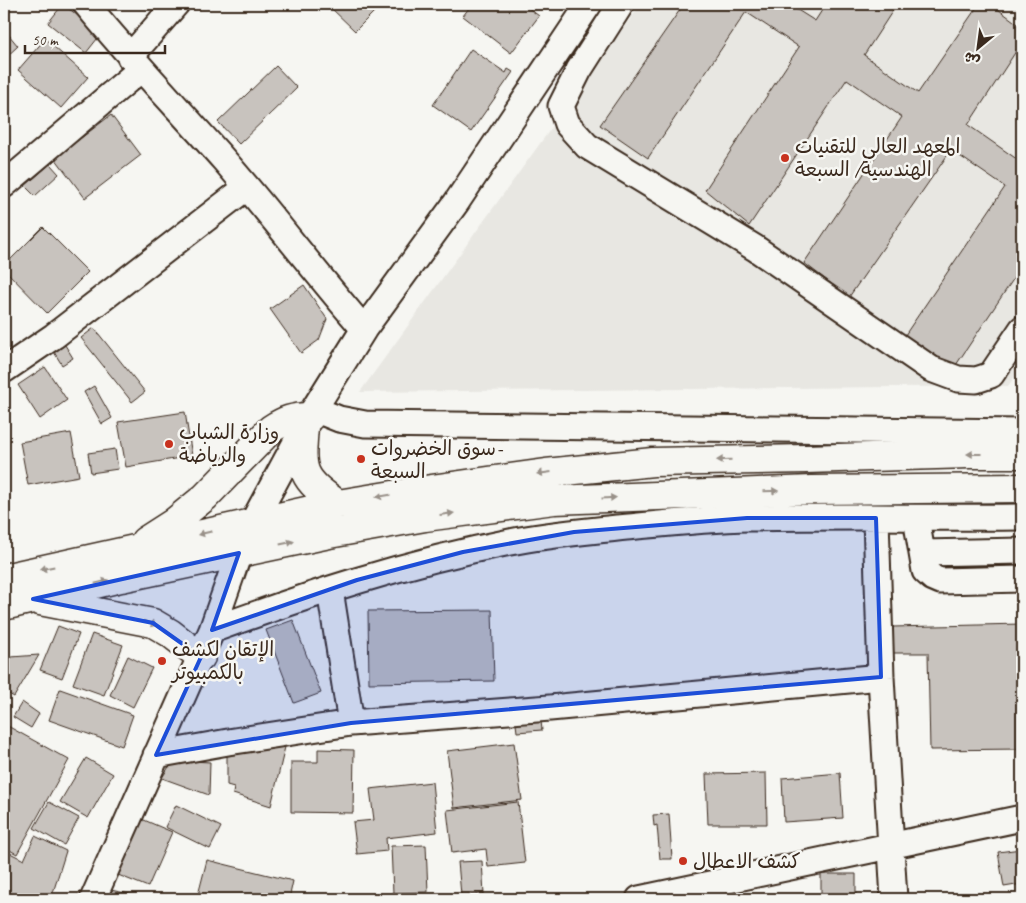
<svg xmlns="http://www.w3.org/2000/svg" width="1026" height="903" font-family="Caveat,'Playpen Sans Arabic',sans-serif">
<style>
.built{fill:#e8e7e2}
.building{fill:#c8c3be;stroke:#3b2a1e}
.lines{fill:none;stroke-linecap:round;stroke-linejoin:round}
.minor-casing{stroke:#3b2a1e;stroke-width:29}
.highway-casing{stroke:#3b2a1e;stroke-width:31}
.minor{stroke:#f6f6f2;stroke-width:25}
.highway{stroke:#f6f6f2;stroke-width:28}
.oneway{fill:#989088}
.marked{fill:#1d4ed8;fill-opacity:0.2;stroke:#1d4ed8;stroke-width:4;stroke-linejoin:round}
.poi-dot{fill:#c8321e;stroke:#f6f6f2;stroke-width:2}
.labels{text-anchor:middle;stroke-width:5;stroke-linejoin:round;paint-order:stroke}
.poi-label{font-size:20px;fill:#3b2a1e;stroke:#f6f6f2;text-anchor:start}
</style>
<rect width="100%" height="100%" fill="#f6f6f2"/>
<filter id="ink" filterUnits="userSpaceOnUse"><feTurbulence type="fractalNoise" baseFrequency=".02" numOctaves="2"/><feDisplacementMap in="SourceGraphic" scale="10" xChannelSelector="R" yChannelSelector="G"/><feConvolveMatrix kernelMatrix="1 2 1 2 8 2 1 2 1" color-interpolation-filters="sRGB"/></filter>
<g filter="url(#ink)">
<path class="built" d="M641 4H1022V367L1008 386 360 392Z"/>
<path class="building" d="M63 4 101 34 86 53 48 23Z
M331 4H378L380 6 355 31 329 6Z
M472 4H523L539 16 511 53 463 16Z
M684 4H788L815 21 826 4H897L864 55 918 93 979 4H991L1022 27V42L968 125 1021 162 1022 160V266L954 368 905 335 1005 187 951 150 849 297 804 263 902 117 847 79 749 226 705 190 799 47 746 12 648 158 600 125Z
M4 29 18 46 4 59Z
M45 39 88 77 61 108 18 70Z
M471 49 506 73 508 69 513 72 471 132 433 105Z
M276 66 297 88 239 144 218 122Z
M111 115 141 155 85 198 55 158Z
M50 164 59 174 35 196 25 186Z
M43 227 88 272 47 313 4 269V266Z
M304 285 327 319 319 340 301 353 270 309Z
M94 328 145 392 132 402 81 338Z
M65 345 73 358 62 365 54 352Z
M45 367 67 400 40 419 18 385Z
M94 386 112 418 102 424 84 392Z
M185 412 192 456 126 467 118 422Z
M71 433 79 476 28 485 20 442Z
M115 449 118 469 91 473 88 453Z
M492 610 494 681 369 683 368 611Z
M293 620 321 693 294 703 266 630Z
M1022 624V749L930 750 928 653H892V627Z
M58 626 79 634 62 678 40 670Z
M92 634 123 645 104 695 73 684Z
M39 655 14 697 4 691V673L11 657Z
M128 656 152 668 133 707 110 695Z
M60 689 133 715 122 746 49 720Z
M22 702 39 714 31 728 13 717Z
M540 713 542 730 517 732 515 716Z
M4 724 69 760 17 854 4 847Z
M514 743 522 800 454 808 447 751Z
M285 747 271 806 233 794 234 787 227 785V753Z
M318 749 354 750 353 813 291 812V762H318Z
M86 758 113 774 88 818 60 802Z
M173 760 210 762 209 795 162 778Z
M766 773 767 824H708L706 774Z
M840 773 843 818 784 822 782 778Z
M432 782 437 832 386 838 387 851 357 854 353 822 374 820 370 789Z
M49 802 79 818 64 845 34 828Z
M518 802 525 863 488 867 486 849 452 853 447 810Z
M176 805 221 827 210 849 165 827Z
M669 814 672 859H660L657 825 654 826 653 815Z
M137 817 172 832 148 887 113 873Z
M35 836 66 851 51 899H20L4 892V850L24 860Z
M426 845 428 892 393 893 391 846Z
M1021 849 1022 884 1004 887 998 852Z
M207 860 293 881 289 899H197Z
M482 861 484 894 461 895 458 862Z
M821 874H856V899H821Z
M106 889 153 899H104Z
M695 896H736V899H695Z"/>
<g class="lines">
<g class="minor-casing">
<path id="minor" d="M86 4C130 58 178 108 224 160 272 215 316 274 364 329
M621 4 579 70 561 106 567 124 587 146 755 248 931 369 958 379 976 380 991 375 1022 329
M130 57 176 4
M4 185 141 69
M4 370 54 336 247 187
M314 409 339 419 365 424 1022 432
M876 518 881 677 894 899
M916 518 925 571 933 578 940 581 1022 579
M922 553 1022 551
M330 590 351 723
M212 630C310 594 408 562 510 542 545 535 581 532 617 528 660 524 705 519 749 518 840 516 931 518 1022 517
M156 755 228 742 351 723 550 708 881 677
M93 899 212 630 239 553 253 522 314 409 364 329 456 203 589 4
M639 899 1022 818"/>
</g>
<g class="highway-casing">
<path id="highway" d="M304 427C300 472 301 478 338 504
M145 541 173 523 205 497 271 429C285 420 293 417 310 417
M4 578 338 504 417 491 546 473 653 462 806 459 969 454H1022
M40 601 153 623 170 633 201 657
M4 606 121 578 329 534 425 517 554 500 812 490 1022 488"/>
</g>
<use href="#minor" class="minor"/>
<use href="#highway" class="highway"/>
</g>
<defs><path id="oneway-solid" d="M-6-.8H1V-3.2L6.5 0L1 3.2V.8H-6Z" transform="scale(1.25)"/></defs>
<g class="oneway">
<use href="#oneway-solid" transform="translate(974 454) rotate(180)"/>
<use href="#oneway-solid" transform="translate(724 460) rotate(179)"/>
<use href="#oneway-solid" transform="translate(544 473) rotate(173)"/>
<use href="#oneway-solid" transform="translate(771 491) rotate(-2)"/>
<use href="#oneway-solid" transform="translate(383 496) rotate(171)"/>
<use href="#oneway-solid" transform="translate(609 498) rotate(-3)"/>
<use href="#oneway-solid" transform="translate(447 514) rotate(-7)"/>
<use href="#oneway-solid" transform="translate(205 533) rotate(167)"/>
<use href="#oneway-solid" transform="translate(287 543) rotate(-12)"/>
<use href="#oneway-solid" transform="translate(47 568) rotate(168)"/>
<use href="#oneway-solid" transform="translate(102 582) rotate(-14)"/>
<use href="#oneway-solid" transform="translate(150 623) rotate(18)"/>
</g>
</g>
<path class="marked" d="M747 518H876L881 677 351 723 156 755 201 657 153 623 33 599 239 553 212 630 357 580 463 552 574 532Z"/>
<g class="poi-dot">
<circle cx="785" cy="158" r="5"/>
<circle cx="169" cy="444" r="5"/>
<circle cx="361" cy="459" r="5"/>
<circle cx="162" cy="661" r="5"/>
<circle cx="683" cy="861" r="5"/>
</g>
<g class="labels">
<g class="poi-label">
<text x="795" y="153">المعهد العالي للتقنيات<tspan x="795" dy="23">الهندسية/ السبعة</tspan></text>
<text x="179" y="439">وزارة الشباب<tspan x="179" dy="23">والرياضة</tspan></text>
<text x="371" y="455">سوق الخضروات-<tspan x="371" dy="23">السبعة</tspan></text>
<text x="172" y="656">الإتقان لكشف<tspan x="172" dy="23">بالكمبيوتر</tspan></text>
<text x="693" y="868">كشف الاعطال</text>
</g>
</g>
<rect width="1026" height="903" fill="none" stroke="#f6f6f2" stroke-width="20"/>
<rect x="10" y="10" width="1006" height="883" fill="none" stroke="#3b2a1e" stroke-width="2" filter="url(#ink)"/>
<g transform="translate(978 48) rotate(209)" stroke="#f6f6f2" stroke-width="4" paint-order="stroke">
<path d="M0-4L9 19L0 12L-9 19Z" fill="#3b2a1e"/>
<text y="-8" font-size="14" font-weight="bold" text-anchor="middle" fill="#3b2a1e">ش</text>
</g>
<path d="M25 45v8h140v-8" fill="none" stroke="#3b2a1e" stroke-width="2.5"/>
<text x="32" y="45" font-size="15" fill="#3b2a1e" stroke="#f6f6f2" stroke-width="4" paint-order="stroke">50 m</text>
</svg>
